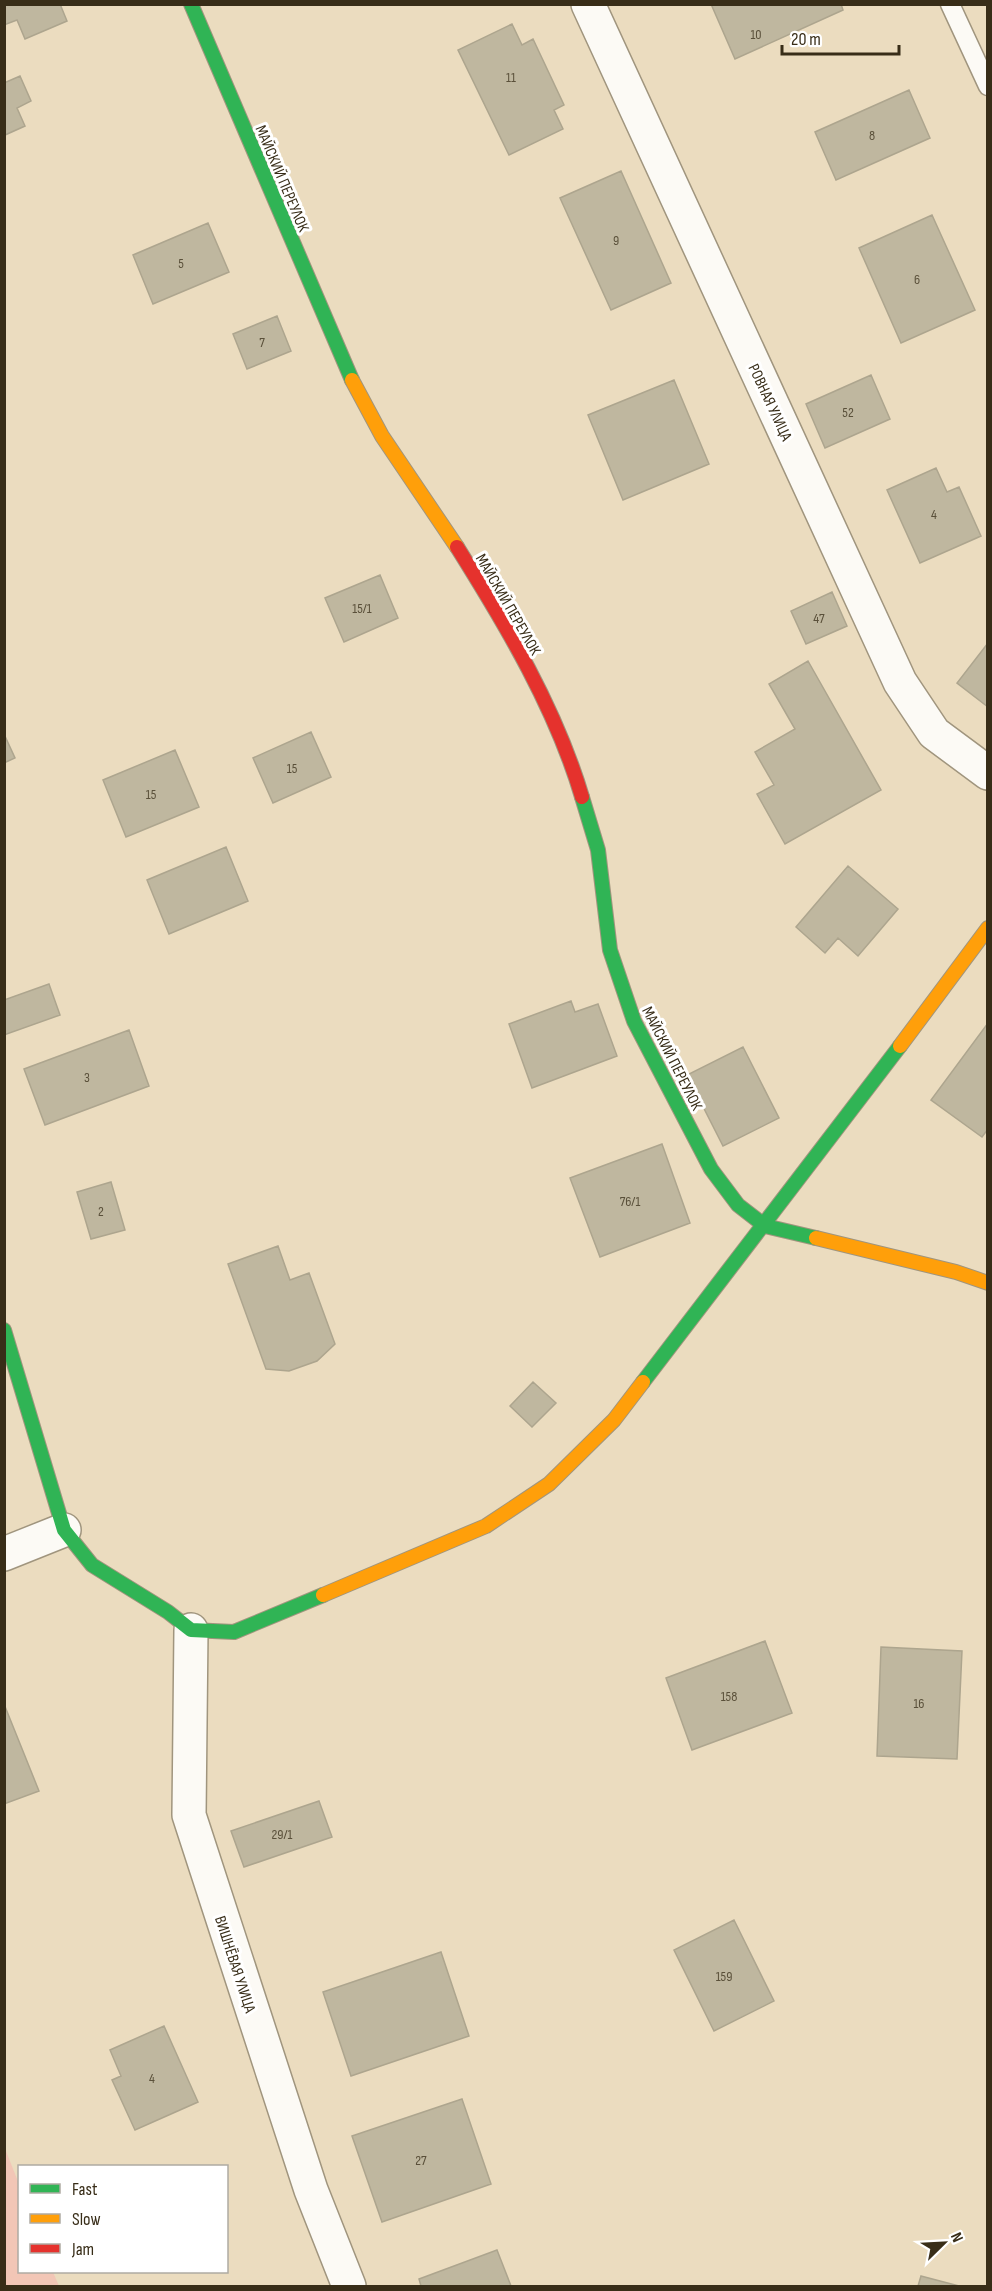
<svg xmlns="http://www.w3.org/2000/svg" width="992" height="2291" font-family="'Sofia Sans Condensed',sans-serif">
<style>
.green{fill:#f2c6b6}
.building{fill:#bfb79f;stroke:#ada58e;stroke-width:1.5}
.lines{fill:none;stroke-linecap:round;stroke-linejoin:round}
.lane-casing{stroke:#a0957e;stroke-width:21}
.street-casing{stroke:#a0957e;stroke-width:36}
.fast-casing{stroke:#a0957e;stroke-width:16}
.slow-casing{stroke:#a0957e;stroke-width:16}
.jam-casing{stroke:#a0957e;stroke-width:16}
.lane{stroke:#fcfaf5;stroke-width:18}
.street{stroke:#fcfaf5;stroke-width:33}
.fast{stroke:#30b455;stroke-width:14}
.slow{stroke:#ff9f0a;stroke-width:14}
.jam{stroke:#e5322d;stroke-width:14}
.labels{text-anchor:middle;stroke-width:6;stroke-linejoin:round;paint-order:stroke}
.number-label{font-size:14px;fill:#5a503a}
.street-label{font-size:16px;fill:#382d18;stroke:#fff}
</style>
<rect width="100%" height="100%" fill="#ebdcbf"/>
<path class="green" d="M4 2146 19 2184 20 2272H53L59 2286H5Z"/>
<path class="building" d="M4 4H60L67 21 25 39 17 20 4 25Z
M711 4H841L843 10 735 59Z
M512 24 522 45 533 39 564 105 554 110 563 129 509 155 458 50Z
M20 76 31 101 17 108 25 126 5 135 4 83Z
M909 90 930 138 836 180 815 132Z
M621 171 671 283 611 310 560 198Z
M932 215 975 310 901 343 859 248Z
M208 223 229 272 153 304 133 255Z
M277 316 291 351 247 369 233 334Z
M871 375 890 419 825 448 806 404Z
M674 380 709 464 623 500 588 415Z
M936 468 947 492 959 487 981 536 920 563 887 490Z
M380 575 398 618 344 642 325 598Z
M832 592 847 626 806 644 791 611Z
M988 643V707L957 683Z
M808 661 881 790 785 844 757 794 774 785 755 752 795 729 769 684Z
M311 732 331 777 273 803 253 758Z
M4 734 15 758 4 763Z
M175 750 199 807 126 837 103 780Z
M226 847 248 901 169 934 147 880Z
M848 866 898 909 858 956 838 938 825 953 796 927Z
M49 984 60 1015 4 1035V1000Z
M571 1001 575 1012 598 1004 617 1056 532 1088 509 1024Z
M988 1023V1129L982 1137 931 1100Z
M129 1030 149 1086 45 1125 24 1069Z
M743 1047 779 1118 723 1146 687 1075Z
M662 1144 690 1223 600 1257 570 1178Z
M111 1182 125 1230 91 1239 77 1192Z
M278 1246 290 1280 309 1273 335 1344 317 1361 289 1371 266 1369 228 1264Z
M533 1382 556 1403 532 1427 510 1406Z
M765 1641 792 1713 692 1750 666 1678Z
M881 1647 962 1651 957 1759 877 1756Z
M4 1704 39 1791 4 1804Z
M319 1801 332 1837 244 1867 231 1831Z
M734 1920 774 2001 714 2031 674 1950Z
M441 1952 469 2036 351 2076 323 1992Z
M164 2026 198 2102 135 2130 112 2080 121 2076 110 2050Z
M462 2099 491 2184 382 2222 352 2136Z
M497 2250 511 2286H421L419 2279Z
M921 2276 959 2286H918Z"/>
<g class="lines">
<g class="lane-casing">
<path id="lane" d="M950 4 988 86"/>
</g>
<g class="street-casing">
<path id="street" d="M588 4 900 682 934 733 988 773
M4 1554 64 1530
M191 1630 189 1815 311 2190 349 2286"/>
</g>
<g class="fast-casing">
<path id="fast" d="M191 4 352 380
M582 797 598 850 610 950 634 1021 711 1169 738 1205 765 1226 816 1238
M4 1330 64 1530 92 1565 168 1612 191 1630 234 1632 323 1595
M643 1382 900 1046"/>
</g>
<g class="slow-casing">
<path id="slow" d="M352 380 382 436 457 547
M900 1046 988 928
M816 1238 956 1272 988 1283
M323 1595 486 1526 549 1484 614 1420 643 1382"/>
</g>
<g class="jam-casing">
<path id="jam" d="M457 547C506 625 556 709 582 797"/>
</g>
<use href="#lane" class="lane"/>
<use href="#street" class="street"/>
<use href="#fast" class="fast"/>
<use href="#slow" class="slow"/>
<use href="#jam" class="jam"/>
</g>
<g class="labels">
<g class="number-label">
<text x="756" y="39">10</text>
<text x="511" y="82">11</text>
<text x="872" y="140">8</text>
<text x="616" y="245">9</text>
<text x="181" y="268">5</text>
<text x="917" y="284">6</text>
<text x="262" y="347">7</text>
<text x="848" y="417">52</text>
<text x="934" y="519">4</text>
<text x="362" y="613">15/1</text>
<text x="819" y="623">47</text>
<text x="292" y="773">15</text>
<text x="151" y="799">15</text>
<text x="87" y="1082">3</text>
<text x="630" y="1206">76/1</text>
<text x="101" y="1216">2</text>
<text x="729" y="1701">158</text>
<text x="919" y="1708">16</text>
<text x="282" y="1839">29/1</text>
<text x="724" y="1981">159</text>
<text x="152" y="2083">4</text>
<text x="421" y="2165">27</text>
</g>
<g class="street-label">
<text transform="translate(283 178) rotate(67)" y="6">МАЙСКИЙ ПЕРЕУЛОК</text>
<text transform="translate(771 402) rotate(65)" y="6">РОВНАЯ УЛИЦА</text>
<text transform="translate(509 604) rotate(60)" y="6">МАЙСКИЙ ПЕРЕУЛОК</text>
<text transform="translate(673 1058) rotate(63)" y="6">МАЙСКИЙ ПЕРЕУЛОК</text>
<text transform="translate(236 1964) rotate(72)" y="6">ВИШНЁВАЯ УЛИЦА</text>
</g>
</g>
<rect width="992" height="2291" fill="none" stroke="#382d18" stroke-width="12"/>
<rect x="18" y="2165" width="210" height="108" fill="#ffffff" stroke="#afaba3" stroke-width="1.5"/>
<rect x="30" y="2184" width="30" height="9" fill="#30b455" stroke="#afaba3" stroke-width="1.5"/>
<text x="72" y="2195" font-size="18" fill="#382d18">Fast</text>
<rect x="30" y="2214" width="30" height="9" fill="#ff9f0a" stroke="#afaba3" stroke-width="1.5"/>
<text x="72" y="2225" font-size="18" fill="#382d18">Slow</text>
<rect x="30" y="2244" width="30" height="9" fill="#e5322d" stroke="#afaba3" stroke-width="1.5"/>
<text x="72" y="2255" font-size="18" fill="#382d18">Jam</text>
<g transform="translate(944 2243) rotate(66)" stroke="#ffffff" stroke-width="4.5" paint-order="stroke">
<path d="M0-4.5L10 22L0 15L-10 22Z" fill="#382d18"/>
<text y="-9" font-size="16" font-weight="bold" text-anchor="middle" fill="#382d18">N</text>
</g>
<path d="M782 45v9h117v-9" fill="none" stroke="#382d18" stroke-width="3"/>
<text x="791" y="45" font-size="18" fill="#382d18" stroke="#ffffff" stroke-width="4.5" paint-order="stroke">20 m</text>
</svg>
